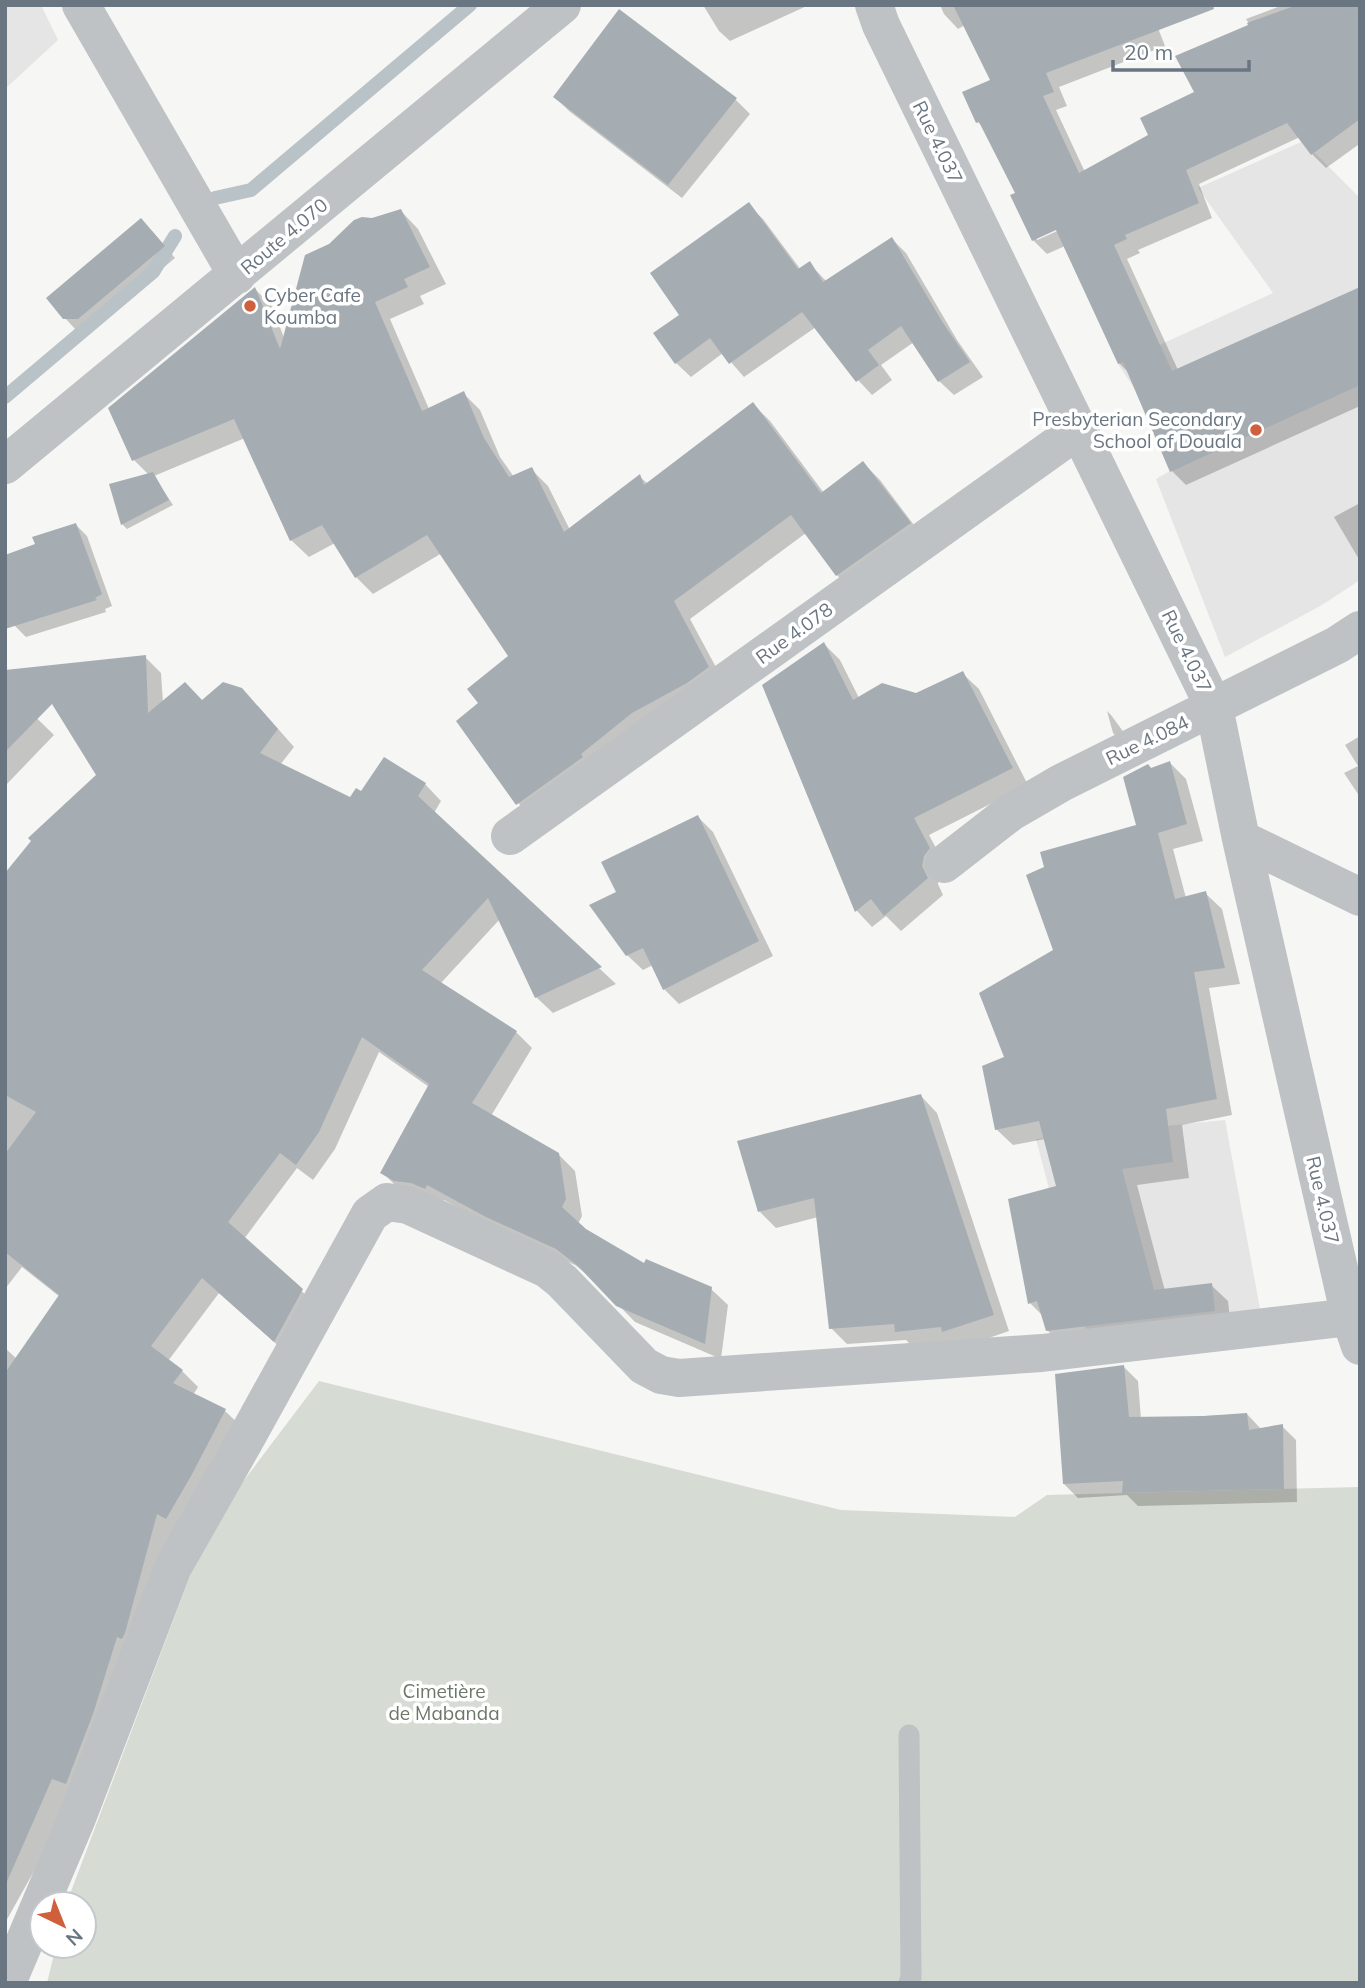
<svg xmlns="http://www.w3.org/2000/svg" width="1365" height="1988" font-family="Mulish,sans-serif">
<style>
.built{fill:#e4e5e4}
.green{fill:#d6dbd3}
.shadow{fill:#0003;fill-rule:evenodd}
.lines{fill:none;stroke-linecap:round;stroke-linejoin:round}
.stream{stroke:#b9c2c6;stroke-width:14}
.building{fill:#a6adb2}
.service{stroke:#bec2c5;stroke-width:21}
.minor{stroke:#bec2c5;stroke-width:38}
.poi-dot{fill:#cf603b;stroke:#fff;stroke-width:2.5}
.labels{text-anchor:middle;stroke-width:7;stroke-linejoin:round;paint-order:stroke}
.street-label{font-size:19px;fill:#697681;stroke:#fff}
.poi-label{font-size:19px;fill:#697681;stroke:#fff;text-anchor:start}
.park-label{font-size:19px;fill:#6a7967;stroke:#fff}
</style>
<rect width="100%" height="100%" fill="#f6f6f4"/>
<path class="built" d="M5 5H41L58 40 5 89Z
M1301 142 1311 155 1315 153 1360 198V580L1322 605 1225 657 1156 479 1170 471 1134 388 1118 364 1273 293 1198 188Z
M1225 1120 1263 1325 1090 1345 1036 1139Z"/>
<path class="green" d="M319 1381 841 1510 1015 1517 1047 1495 1360 1487V1983H47L56 1946H84V1904H66L67 1902 208 1528Z"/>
<path class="shadow" d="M703 5H809L730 41 719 31Z
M940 5H1149L1165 46 1059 87 1067 106 1056 110 1085 172 1151 136 1197 93 1250 25 1246 19 1283 5H1360V148L1358 145 1326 168 1312 154 1300 137 1199 184 1212 218 1138 250 1140 253 1127 259 1178 370 1360 289V406L1186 485 1172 471 1129 373 1119 363 1065 246 1047 254 1033 240 1018 194 984 128 978 122 992 80 965 25 958 29 944 14ZM1063 225 1064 228 1037 240V237Z
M619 12 736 100 750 114 682 198 569 111 555 97Z
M748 205 763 219 801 270 810 264 827 282 892 239 906 253 957 340 983 377 954 395 939 381 914 342 881 365 892 380 872 395 858 380 816 327 744 377 723 353 691 377 676 363 655 334 682 316Z
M401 211 418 229 446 284 420 296 424 304 390 319 429 409 463 393 480 410 500 457 514 477 531 469 548 486 570 530 640 477 648 484 753 404 770 421 824 493 863 463 880 480 926 541 854 592 837 575 806 533 690 619 725 684 535 820 518 803 480 704 511 657 442 553 373 594 356 577 335 543 309 557 291 540 245 438 154 476 173 505 127 529 122 524 149 475 134 460 255 289 272 306 284 338 372 220Z
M152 231 175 258 89 330H76L65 318Z
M1360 503V561L1334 517Z
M76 525 87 536 112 606 105 609 106 612 26 637 15 626 37 545Z
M824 644 840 660 859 698 916 695 962 673 979 689 1028 785 929 835 945 865 939 873 938 884 943 895 901 931 886 916 872 927 857 911 765 686Z
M145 657 161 673 163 703 203 702 258 706 294 747 280 765 351 800 362 794 425 784 441 801 434 813 616 984 553 1013 536 997 500 919 440 984 516 1032 532 1048 491 1116 558 1154 575 1171 582 1216 578 1224 585 1230 645 1266 711 1289 728 1305 721 1359 635 1322 594 1280 575 1265 504 1233 444 1200 441 1204 399 1189 382 1172 429 1087 379 1052 335 1149 313 1180 297 1168 244 1239 319 1307 291 1357 219 1293 168 1361 182 1371 198 1387 193 1395 225 1411 242 1427 38 1864 5 1923V1348L17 1359 60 1297 22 1267 5 1289V876L98 775Z
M5 687 54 735 5 786Z
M1107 711 1111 715 1125 734 1118 738 1113 733Z
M1360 736V797L1344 773 1358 766 1345 745Z
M1170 763 1186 779 1203 841 1173 849 1186 898 1205 893 1222 909 1240 984 1209 988 1232 1115 1182 1125 1189 1178 1137 1185 1165 1291 1211 1285 1228 1301 1231 1327 1064 1346 1047 1330 1044 1317 1030 1303 1058 1188 1045 1139 1013 1145 996 1129 1006 1058 1055 951 1138 826 1152 770Z
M698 817 713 832 773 956 679 1004 664 989 653 965 643 970 627 955 618 893Z
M921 1096 937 1113 1009 1331 960 1348 913 1347 906 1340 847 1344 831 1328 818 1217 776 1228 760 1212Z
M1124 1367 1138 1381 1141 1419 1247 1414 1261 1429 1282 1426 1296 1440 1297 1502 1138 1506 1127 1495 1078 1498 1064 1484Z"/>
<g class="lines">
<path class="stream" d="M215 198 251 190 470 5
M5 397 153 272 175 236"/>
</g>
<path class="building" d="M953 5H1213L1214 9 1046 73 1054 92 1043 96 1079 173 1148 135 1140 118 1194 92 1175 56 1248 25 1247 23 1297 5H1360V119L1311 155 1287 123 1186 170 1199 203 1125 235 1127 239 1114 245 1172 371 1360 287V385L1170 472 1123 362 1118 364 1056 230 1032 241 1010 195 1015 193 979 122 976 123 962 92 990 80Z
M619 9 737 98 668 185 553 97Z
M749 202 798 269 810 261 823 282 892 237 943 323 970 362 938 382 901 326 868 350 879 365 856 382 802 312 729 364 710 338 675 364 653 333 679 315 650 273Z
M401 209 430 267 404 279 408 287 375 302 422 411 464 391 484 438 509 477 532 467 564 532 640 474 644 485 753 402 821 493 863 461 911 523 836 576 791 515 674 601 709 667 687 683 632 713 581 754 583 757 516 805 456 721 478 703 467 689 508 656 427 535 355 578 322 525 290 541 234 419 132 461 108 408 255 287 280 349 305 255 329 244 354 220 362 217 372 218Z
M141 218 165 246 78 319H63L46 298Z
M153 472 169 500 121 525 109 484Z
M76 523 102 594 95 598 97 600 5 629V555L35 544 32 537Z
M824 642 853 700 882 683 916 693 963 671 1013 768 914 818 930 848 924 856 922 866 928 878 884 916 871 899 855 912 762 685Z
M146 655 148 713 185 682 202 700 223 682 242 688 278 729 260 753 350 797 356 788 361 791 384 757 426 783 418 796 602 967 535 998 488 898 422 970 517 1031 472 1103 559 1153 566 1199 562 1207 586 1229 644 1263 646 1259 712 1287 705 1344 616 1306 578 1266 556 1249 486 1217 427 1185 425 1189 411 1183 394 1181 380 1173 429 1084 362 1037 319 1132 296 1165 280 1153 228 1222 303 1289 274 1342 202 1278 151 1346 183 1370 173 1383 226 1409 191 1476 166 1519 157 1514 125 1633 122 1639 117 1637 93 1714 66 1784 52 1779 5 1886V1373L59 1295 5 1252V1154L36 1112 5 1095V873L31 841 28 838 96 775 52 704 5 752V670Z
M1170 761 1187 824 1158 833 1175 899 1206 891 1225 968 1194 972 1217 1099 1166 1109 1173 1162 1122 1169 1154 1290 1212 1283 1215 1311 1046 1331 1037 1301 1028 1304 1008 1199 1056 1186 1039 1121 995 1130 982 1066 1004 1057 979 993 1053 950 1026 875 1044 867 1040 852 1136 825 1123 777 1148 764 1151 768Z
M698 815 759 941 663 990 643 948 626 956 589 905 616 892 601 862Z
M921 1094 994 1315 942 1332 941 1327 895 1332 894 1324 829 1329 814 1198 758 1212 737 1141Z
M1124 1365 1129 1417 1204 1416 1247 1413 1249 1430 1283 1424 1284 1489 1122 1493 1123 1481 1063 1484 1055 1374Z"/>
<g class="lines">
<path class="service" d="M909 1983 911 1977 909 1735"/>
<path class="minor" d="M81 5 237 275
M874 5 881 25 1214 707 1241 839 1350 1317 1360 1346
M5 465 562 5
M510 836 1078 430
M1241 839 1360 897
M944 864 1011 812 1061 783 1337 645 1360 630
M7 1983 77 1818 173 1567 249 1433 370 1214 387 1202 408 1205 547 1269 562 1281 644 1366 661 1375 679 1378 1042 1353 1350 1317"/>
</g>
<g class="poi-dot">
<circle cx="250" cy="306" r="7"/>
<circle cx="1256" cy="430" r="7"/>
</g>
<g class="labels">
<g class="street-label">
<text transform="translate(938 142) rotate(64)" y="7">Rue 4.037</text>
<text transform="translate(284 236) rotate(-40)" y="7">Route 4.070</text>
<text transform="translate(794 633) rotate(-36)" y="7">Rue 4.078</text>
<text transform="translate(1187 651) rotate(64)" y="7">Rue 4.037</text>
<text transform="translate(1147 740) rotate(-26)" y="7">Rue 4.084</text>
<text transform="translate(1323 1200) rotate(77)" y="7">Rue 4.037</text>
</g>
<g class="poi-label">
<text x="264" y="302">Cyber Cafe<tspan x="264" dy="22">Koumba</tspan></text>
<text x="1242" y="426" text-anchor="end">Presbyterian Secondary<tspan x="1242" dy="22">School of Douala</tspan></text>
</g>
<g class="park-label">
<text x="444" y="1698">Cimetière<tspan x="444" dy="22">de Mabanda</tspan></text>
</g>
</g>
<rect width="1365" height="1988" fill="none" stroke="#697681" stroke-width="14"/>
<g transform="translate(63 1925) rotate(137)"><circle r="33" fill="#ffffff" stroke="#c3c8cd" stroke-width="2"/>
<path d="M0-5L12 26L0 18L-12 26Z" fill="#cf603b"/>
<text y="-10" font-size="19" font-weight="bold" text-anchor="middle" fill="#697681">N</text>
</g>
<path d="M1113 60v10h136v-10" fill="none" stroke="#697681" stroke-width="3.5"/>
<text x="1124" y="60" font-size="21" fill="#697681" stroke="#ffffff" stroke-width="5" paint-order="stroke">20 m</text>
</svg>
